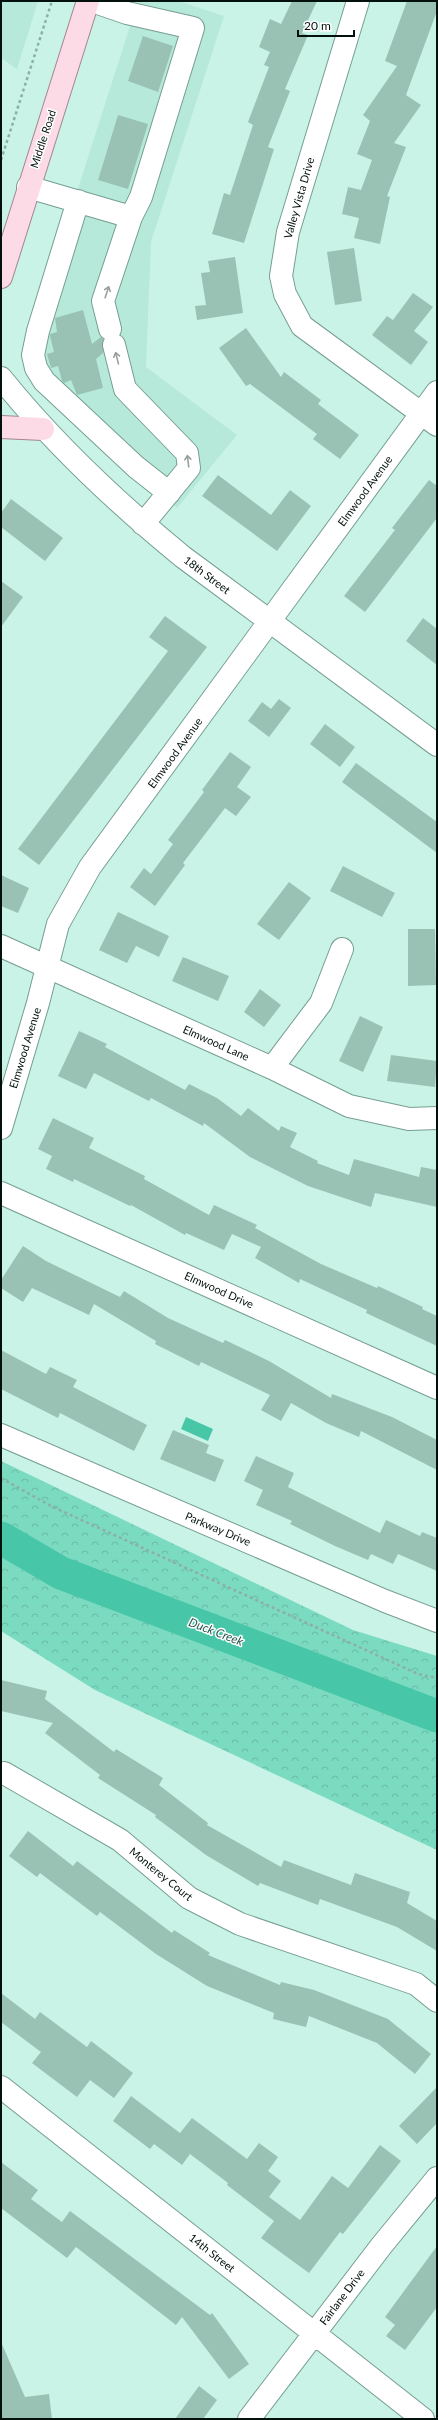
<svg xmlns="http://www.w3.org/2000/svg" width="438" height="2420" font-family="Lato,sans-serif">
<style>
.built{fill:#b6e9d9}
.park{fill:url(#park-crowns)}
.water{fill:#47c7a8}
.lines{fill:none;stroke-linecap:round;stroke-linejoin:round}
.river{stroke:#47c7a8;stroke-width:33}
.building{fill:#99c2b5}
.minor-casing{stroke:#769e92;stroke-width:24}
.major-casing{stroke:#a48590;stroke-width:24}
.path{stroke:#8dafa5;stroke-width:2.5;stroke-dasharray:3 3;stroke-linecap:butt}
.minor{stroke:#fff;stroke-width:22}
.major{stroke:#fcdbe7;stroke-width:22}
.oneway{stroke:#9aa09e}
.labels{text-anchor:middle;stroke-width:3;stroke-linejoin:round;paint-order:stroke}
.street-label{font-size:11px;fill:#03110d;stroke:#fff}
.water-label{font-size:12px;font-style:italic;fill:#25594c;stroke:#fff}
</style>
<defs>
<pattern id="park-crowns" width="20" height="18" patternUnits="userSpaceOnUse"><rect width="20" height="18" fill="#7bdbc1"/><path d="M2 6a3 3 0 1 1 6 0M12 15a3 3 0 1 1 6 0" fill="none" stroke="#69bba5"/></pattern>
</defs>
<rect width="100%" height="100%" fill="#c9f3e6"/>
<path class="built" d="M1 1H38L17 69 1 58Z
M138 1H178L224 16 151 242 146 367 237 435 177 508 124 468 27 348Z"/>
<path class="park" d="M1 1461 353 1630 437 1656V1850L95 1690 1 1631Z"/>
<path class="water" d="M186 1417 213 1429 208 1441 181 1429Z"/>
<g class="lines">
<path class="river" d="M1 1538 61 1573 437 1716"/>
</g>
<path class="building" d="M292 1H317L302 33 308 35 285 89 290 91 268 147 274 149 244 243 212 234 224 193 230 195 253 125 248 122 269 67 264 65 270 52 259 47 270 19 281 24Z
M407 1H437V11L406 95 421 105 394 143 406 147 387 196 390 197 380 244 354 238 359 218 342 214 348 187 361 190 372 160 357 154 370 121 363 115 397 66 385 61Z
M143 36 173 46 158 92 128 81Z
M118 115 148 124 128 189 98 180Z
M354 248 362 301 335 305 327 252Z
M235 257 243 313 197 320 195 306 206 305 201 273 210 272 208 261Z
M413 293 433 307 414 331 428 342 411 365 372 335 387 316 393 320Z
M83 310 92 344 101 337 103 339V353L96 359 103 388 77 395 71 380 64 383 62 381 58 366 51 368 47 354 54 352 50 336V334L57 332 55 318Z
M246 328 281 377 284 372 321 400 318 404 359 435 340 459 313 439 317 434 250 384 246 386 219 348Z
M218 475 271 515 290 490 311 506 277 551 202 496Z
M429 480 437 486V518L365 612 344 596 395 530 392 528Z
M11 499 63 538 45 561 1 527V513Z
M1 581 23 597 1 627Z
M165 616 207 647 39 865 18 849 168 651 149 637Z
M423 618 437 629V665L406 641Z
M279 699 291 708 269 737 248 721 262 702 271 709Z
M325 724 355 747 340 767 310 744Z
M230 752 251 767 237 787 251 797 236 816 225 808 183 863 185 865 155 906 130 887 144 868 151 874 173 844 168 840 204 792 202 790Z
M356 763 437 822V853L342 782Z
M343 866 395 893 382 917 330 891Z
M1 875 29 888 18 913 1 906Z
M289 882 311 898 279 940 257 924Z
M118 912 169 936 159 957 136 946 127 963 99 950Z
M408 929H435L436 985 408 986Z
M183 957 229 976 218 1001 172 981Z
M260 989 281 1005 264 1027 244 1012Z
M360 1016 383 1027 363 1072 339 1061Z
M79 1031 107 1044 105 1047 185 1090 189 1084 217 1098 241 1116 248 1108 279 1131 281 1126 297 1133 290 1147 318 1161 317 1163 349 1175 354 1159 419 1177 421 1167 437 1170V1207L375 1193 371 1207 308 1186 250 1157 204 1123 203 1126 151 1098 149 1101 94 1073 86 1089 58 1076Z
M391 1055 437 1061 435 1087 387 1081Z
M53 1118 94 1138 89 1148 145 1176 144 1179 209 1215 214 1205 257 1225 255 1228 321 1264 377 1288 378 1286 423 1307 422 1309 437 1316V1346L366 1313 367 1310 300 1279 299 1283 255 1258 261 1247 232 1234 224 1250 186 1233 185 1235 131 1205 130 1206 74 1179 73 1182 46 1169 52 1156 38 1149Z
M23 1246 46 1261 120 1297 124 1291 168 1318 223 1343 225 1340 269 1361 331 1398 332 1394 392 1417 437 1440V1470L361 1431 359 1437 326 1423 291 1403 281 1421 261 1410 270 1395 201 1362 199 1366 155 1344 156 1341 94 1304 89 1315 32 1288 23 1302 1 1288V1280Z
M1 1350 46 1374 50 1367 77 1380 73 1387 147 1425 134 1451 60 1413 58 1418 1 1389Z
M173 1430 209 1445 206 1453 224 1460 215 1482 160 1459Z
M256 1456 294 1473 288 1487 380 1533 386 1520 420 1536 422 1532 437 1538V1571L398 1554 393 1564 371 1554 368 1560 335 1546 290 1524 292 1521 256 1505 263 1490 244 1481Z
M1 1680 47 1691 45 1699 114 1752 116 1749 163 1778 159 1785 208 1823 207 1825 281 1867 284 1860 351 1885 355 1873 410 1892 407 1903 437 1921V1951L397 1927 320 1899 318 1905 260 1883 258 1886 206 1855 155 1817 156 1815 98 1778 100 1775 45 1733 53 1723 1 1711Z
M28 1831 73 1866 77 1861 172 1933 174 1930 210 1953 208 1955 280 1985 281 1982 314 1990 388 2019 431 2054 415 2074 377 2043 309 2016 306 2027 273 2019 274 2013 207 1986 156 1954 100 1912 97 1916 40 1873 37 1877 9 1856Z
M1 1993 35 2019 40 2012 87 2047 91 2041 133 2073 114 2098 90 2080 77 2097 32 2063 41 2052 1 2022Z
M437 2087V2123L417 2144 399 2126Z
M131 2096 180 2133 192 2118 247 2159 259 2143 278 2157 268 2171 281 2181 269 2197 300 2220 332 2176 348 2188 380 2145 401 2161 343 2234 340 2232 309 2273 261 2238 274 2221 227 2185 228 2183 190 2154 182 2165 154 2144 150 2149 113 2121Z
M1 2162 38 2190 31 2199 62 2222 70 2211 210 2315 212 2313 249 2364 229 2379 182 2317 176 2325 76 2247 67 2258 1 2208Z
M437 2246V2307L405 2350 386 2336 395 2325 385 2317Z
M1 2342 25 2397 49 2394 52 2419H1Z
M199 2386 217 2400 203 2419H175Z"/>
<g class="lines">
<g class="minor-casing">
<path id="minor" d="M92 1 127 13 193 28 141 197 131 217 103 301 110 329
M358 1 288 232 281 276 285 294 302 326 437 425
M28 187 131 217
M78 201 38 331 33 355 36 368 44 381 136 467 169 493
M114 345 125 389 187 453 189 468 143 524
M1 378C55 445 117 503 183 557L437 745
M1 946 272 1068 349 1106 409 1119 437 1118
M272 1068 321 1003 342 949
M1 1128 38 1003 58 924 90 867 437 392
M1 1193 437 1388
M1 1435 385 1601 437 1621
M4 1773 120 1840 189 1898 240 1924 416 1984 437 2001
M1 2087 423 2419
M249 2419 382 2245 437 2178"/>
</g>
<g class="major-casing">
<path id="major" d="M1 277 88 1
M1 427 43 429"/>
</g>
<path class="path" d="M1 160 52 1
M1 1478 51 1506 418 1674 437 1678"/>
<use href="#minor" class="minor"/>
<use href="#major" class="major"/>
</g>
<defs><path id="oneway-shaft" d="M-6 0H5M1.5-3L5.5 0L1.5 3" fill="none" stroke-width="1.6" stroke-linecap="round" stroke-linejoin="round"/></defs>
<g class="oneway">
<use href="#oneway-shaft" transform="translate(107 292) rotate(-72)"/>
<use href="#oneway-shaft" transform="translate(117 358) rotate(-104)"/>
<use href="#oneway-shaft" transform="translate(188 461) rotate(-97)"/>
</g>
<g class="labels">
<g class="street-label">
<text transform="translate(43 139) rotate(-72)" y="4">Middle Road</text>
<text transform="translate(299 198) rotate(-74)" y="4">Valley Vista Drive</text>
<text transform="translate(365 491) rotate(-54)" y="4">Elmwood Avenue</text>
<text transform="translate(207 575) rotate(37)" y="4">18th Street</text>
<text transform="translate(175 753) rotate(-54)" y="4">Elmwood Avenue</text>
<text transform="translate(216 1043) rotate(24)" y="4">Elmwood Lane</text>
<text transform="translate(25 1048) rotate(-73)" y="4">Elmwood Avenue</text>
<text transform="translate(219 1290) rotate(24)" y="4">Elmwood Drive</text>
<text transform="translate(218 1529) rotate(23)" y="4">Parkway Drive</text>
<text transform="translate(161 1874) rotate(39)" y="4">Monterey Court</text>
<text transform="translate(212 2253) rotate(38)" y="4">14th Street</text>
<text transform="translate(342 2297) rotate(-53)" y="4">Fairlane Drive</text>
</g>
<g class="water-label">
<text transform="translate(216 1632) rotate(21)" y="4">Duck Creek</text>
</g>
</g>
<rect width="438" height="2420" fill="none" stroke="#03110d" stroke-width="4"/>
<path d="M298 30v6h56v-6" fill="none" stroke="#03110d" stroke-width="2"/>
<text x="304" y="30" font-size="12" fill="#03110d" stroke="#ffffff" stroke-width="3" paint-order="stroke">20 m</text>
</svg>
